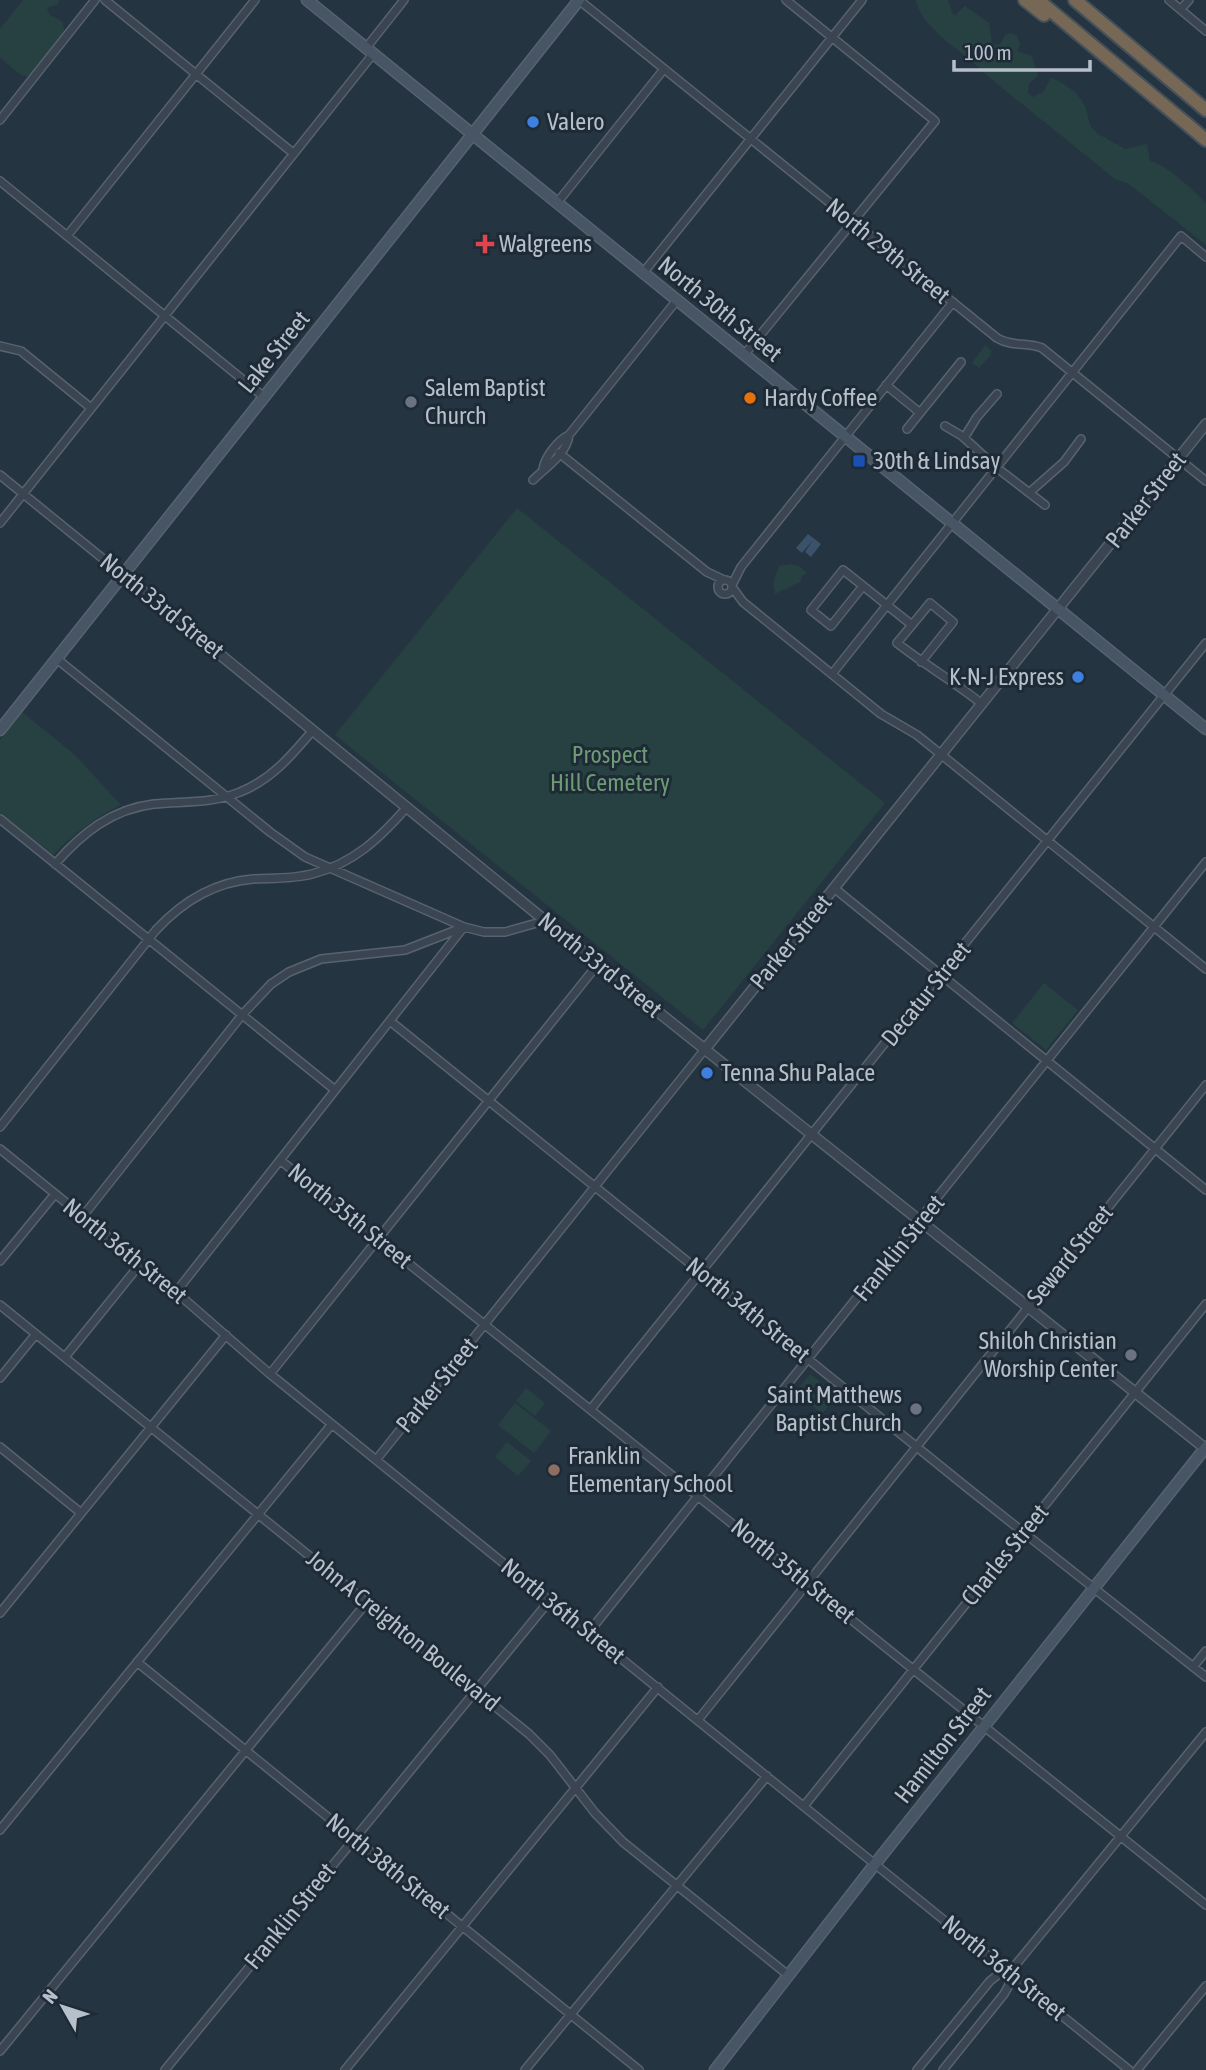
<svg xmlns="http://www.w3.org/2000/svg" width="1206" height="2070" font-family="'Asap Condensed',sans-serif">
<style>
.green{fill:#274142}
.water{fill:#3b526a}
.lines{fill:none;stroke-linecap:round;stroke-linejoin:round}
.minor-casing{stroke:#57636e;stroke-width:10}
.tertiary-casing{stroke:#57636e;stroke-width:12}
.secondary-casing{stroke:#57636e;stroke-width:13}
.motorway-casing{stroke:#44505b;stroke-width:16}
.minor{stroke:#3a4551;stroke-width:7}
.tertiary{stroke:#3a4551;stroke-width:9}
.secondary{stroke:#485564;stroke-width:10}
.motorway{stroke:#776856;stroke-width:12}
.shop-dot{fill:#3f7fe0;stroke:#1e2a36;stroke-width:2.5}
.health-dot{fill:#e0444e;stroke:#1e2a36;stroke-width:2.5}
.food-dot{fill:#e8710a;stroke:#1e2a36;stroke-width:2.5}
.worship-dot{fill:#6b7280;stroke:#1e2a36;stroke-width:2.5}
.transit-dot{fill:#1a4fb4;stroke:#1e2a36;stroke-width:2.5}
.education-dot{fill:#8d6e63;stroke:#1e2a36;stroke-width:2.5}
.labels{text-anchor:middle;stroke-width:6;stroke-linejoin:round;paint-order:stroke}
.poi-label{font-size:24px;fill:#b6c0cb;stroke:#1e2a36;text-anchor:start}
.street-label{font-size:24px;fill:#b6c0cb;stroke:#1e2a36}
.park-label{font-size:24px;fill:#6d9c74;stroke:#1e2a36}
</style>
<rect width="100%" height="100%" fill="#253441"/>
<path class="green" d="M23 0H60L57 5 51 6 47 9 50 15 63 22 64 32 31 77 21 75 0 58V29Z
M916 0H948L952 13 955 15 965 6 989 23 992 43 996 45 1001 43 1005 35 1011 33 1017 36 1020 43 1017 51 1032 56 1038 75 1029 84 1028 93 1033 97 1043 92 1051 78C1064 82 1079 93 1085 106 1089 115 1087 125 1096 132 1100 136 1118 144 1125 149L1147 144 1150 161C1171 167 1190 188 1206 203V245L1129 184 1115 179 985 74C966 52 920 29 916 0Z
M985 345 991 350V355L979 368 972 363Z
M517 508 885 803 703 1030 335 735Z
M790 564 799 566 807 573 802 576 800 582 775 594 773 584 779 566Z
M22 712 75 755 121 805C94 818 74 833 53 855L0 813V740Z
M1044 983 1078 1010 1046 1050 1012 1023Z
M810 1374 837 1395 822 1414 795 1392Z
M526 1388 545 1403 535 1416 516 1401Z
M515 1403 551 1431 534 1453 498 1425Z
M507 1442 531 1461 518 1476 495 1457Z"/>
<path class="water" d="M808 534 821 544 811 557 805 552 813 540 802 553 796 548Z"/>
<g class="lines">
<g class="minor-casing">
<path id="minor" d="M105 0 293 153
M579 0 997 338C1012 347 1027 342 1042 348L1206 481
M1169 0 1206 31
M1181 9 1189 0
M366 48 404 0
M0 120 95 0
M0 181 264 397
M557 203 664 69
M67 236 255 0
M643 273 862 0
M0 346 21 351 91 408
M744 355 935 121 786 0
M886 385 919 412
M945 426 962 436 997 468 1045 505
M907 429 961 362
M964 438 977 417 997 394
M559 453 707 572 724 580
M543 469C545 457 558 440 569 435L677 300
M0 475 123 575
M533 480C545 468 567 454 569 435
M1030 492 1064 462 1081 439
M0 523 373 54
M718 587a7 7 0 1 1 14 0a7 7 0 1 1-14 0Z
M732 585 741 567 953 302
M863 586 831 626 811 610 843 570C866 588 889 607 912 625L897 643C925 665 955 682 982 704
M732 587 743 602 881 714 917 735 1206 969
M912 625 930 603 953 622 921 662
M57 659 270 832 305 857 464 927 484 932H505L544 921
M832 674 1181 236 1206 257
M0 819 335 1090
M55 864C82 833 112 809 154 804 184 801 211 804 240 792 271 780 292 755 313 730
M834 888 1206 1190
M390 1021 970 1490 1206 1677
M0 1127 156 930C182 902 215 882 253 879 273 878 293 879 312 874 353 864 380 838 407 807
M0 1149 176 1292 270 1374 1129 2070
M280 1160 1206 1905
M83 1216 242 1015 271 984 289 972 321 959 405 950 464 927
M0 1261 55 1194
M176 1292 463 928
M0 1305 529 1734 550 1755 595 1813 623 1842 788 1975
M65 1357 141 1263
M270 1374 598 964
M0 1378 36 1334
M591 1409 1206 643
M0 1447 81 1513
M376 1460 705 1049
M0 1613 226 1335
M589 1632 1206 862
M137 1662 639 2070
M1193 1667 1206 1651
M698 1720 1206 1085
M804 1806 1206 1304
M0 1830 332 1424
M0 2051 367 1602
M165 2070 550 1600
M345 2070 658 1687
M525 2070 767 1776
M917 2070 990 1981 999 1974 1009 1973
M943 2070 1004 1994 1009 1985V1973L1206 1732
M1137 2070 1206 1986"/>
</g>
<g class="tertiary-casing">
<path id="tertiary" d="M123 575 598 964 1206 1449
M705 1049 1206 424"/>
</g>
<g class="secondary-casing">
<path id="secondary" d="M307 0 1206 729
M0 730 579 0
M715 2070 875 1864 1206 1447"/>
</g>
<g class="motorway-casing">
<path id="motorway" d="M1025 0 1044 15
M1038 0 1206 140
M1075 0 1206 110"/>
</g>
<use href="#minor" class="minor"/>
<use href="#tertiary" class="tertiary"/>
<use href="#secondary" class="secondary"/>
<use href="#motorway" class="motorway"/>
</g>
<g class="shop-dot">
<circle cx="533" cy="122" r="7"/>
<circle cx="1078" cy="677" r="7"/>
<circle cx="707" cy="1073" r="7"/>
</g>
<path class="health-dot" d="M481.5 233.5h7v7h7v7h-7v7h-7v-7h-7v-7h7z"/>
<circle class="food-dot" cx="750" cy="398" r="7"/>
<g class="worship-dot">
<circle cx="411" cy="402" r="7"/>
<circle cx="1131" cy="1355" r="7"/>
<circle cx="916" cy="1409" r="7"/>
</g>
<rect class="transit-dot" x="852" y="454" width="14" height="14" rx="3.5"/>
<circle class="education-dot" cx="554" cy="1470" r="7"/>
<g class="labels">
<g class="poi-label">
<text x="547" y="130">Valero</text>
<text x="499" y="252">Walgreens</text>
<text x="425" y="396">Salem Baptist<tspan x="425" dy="28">Church</tspan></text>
<text x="764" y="406">Hardy Coffee</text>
<text x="873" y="469">30th &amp; Lindsay</text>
<text x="1064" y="685" text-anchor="end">K-N-J Express</text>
<text x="721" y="1081">Tenna Shu Palace</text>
<text x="1117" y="1349" text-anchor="end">Shiloh Christian<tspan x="1117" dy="28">Worship Center</tspan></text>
<text x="902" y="1403" text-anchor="end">Saint Matthews<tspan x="902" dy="28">Baptist Church</tspan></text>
<text x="568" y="1464">Franklin<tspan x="568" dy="28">Elementary School</tspan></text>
</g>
<g class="street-label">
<text transform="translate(888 251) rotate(39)" y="8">North 29th Street</text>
<text transform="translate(720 309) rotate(39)" y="8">North 30th Street</text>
<text transform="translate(274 352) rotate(-51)" y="8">Lake Street</text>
<text transform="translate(1146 500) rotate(-52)" y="8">Parker Street</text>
<text transform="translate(162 606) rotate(39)" y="8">North 33rd Street</text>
<text transform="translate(791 942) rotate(-51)" y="8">Parker Street</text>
<text transform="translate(600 965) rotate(39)" y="8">North 33rd Street</text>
<text transform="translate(926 994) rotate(-51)" y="8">Decatur Street</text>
<text transform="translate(350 1216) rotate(39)" y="8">North 35th Street</text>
<text transform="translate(899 1248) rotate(-51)" y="8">Franklin Street</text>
<text transform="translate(125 1251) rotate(39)" y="8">North 36th Street</text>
<text transform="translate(1070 1255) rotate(-51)" y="8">Seward Street</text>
<text transform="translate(748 1310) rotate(39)" y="8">North 34th Street</text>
<text transform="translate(437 1385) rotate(-51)" y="8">Parker Street</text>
<text transform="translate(1005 1555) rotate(-51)" y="8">Charles Street</text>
<text transform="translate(793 1571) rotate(39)" y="8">North 35th Street</text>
<text transform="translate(563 1611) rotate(39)" y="8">North 36th Street</text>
<text transform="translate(403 1631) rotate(39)" y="8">John A Creighton Boulevard</text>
<text transform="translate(943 1745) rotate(-52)" y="8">Hamilton Street</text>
<text transform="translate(388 1866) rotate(39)" y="8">North 38th Street</text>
<text transform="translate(290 1916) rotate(-51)" y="8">Franklin Street</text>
<text transform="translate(1004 1968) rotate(39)" y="8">North 36th Street</text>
</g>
<g class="park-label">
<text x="610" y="763">Prospect<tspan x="610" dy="28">Hill Cemetery</tspan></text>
</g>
</g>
<g transform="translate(63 2007) rotate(309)" stroke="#1e2a36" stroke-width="5" paint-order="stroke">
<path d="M0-5L12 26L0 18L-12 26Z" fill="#b6c0cb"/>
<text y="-10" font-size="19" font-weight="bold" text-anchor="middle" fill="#b6c0cb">N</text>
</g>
<path d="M954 60v10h136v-10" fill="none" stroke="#b6c0cb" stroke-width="3.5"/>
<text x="964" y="60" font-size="21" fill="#b6c0cb" stroke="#1e2a36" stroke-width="5" paint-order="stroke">100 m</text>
</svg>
